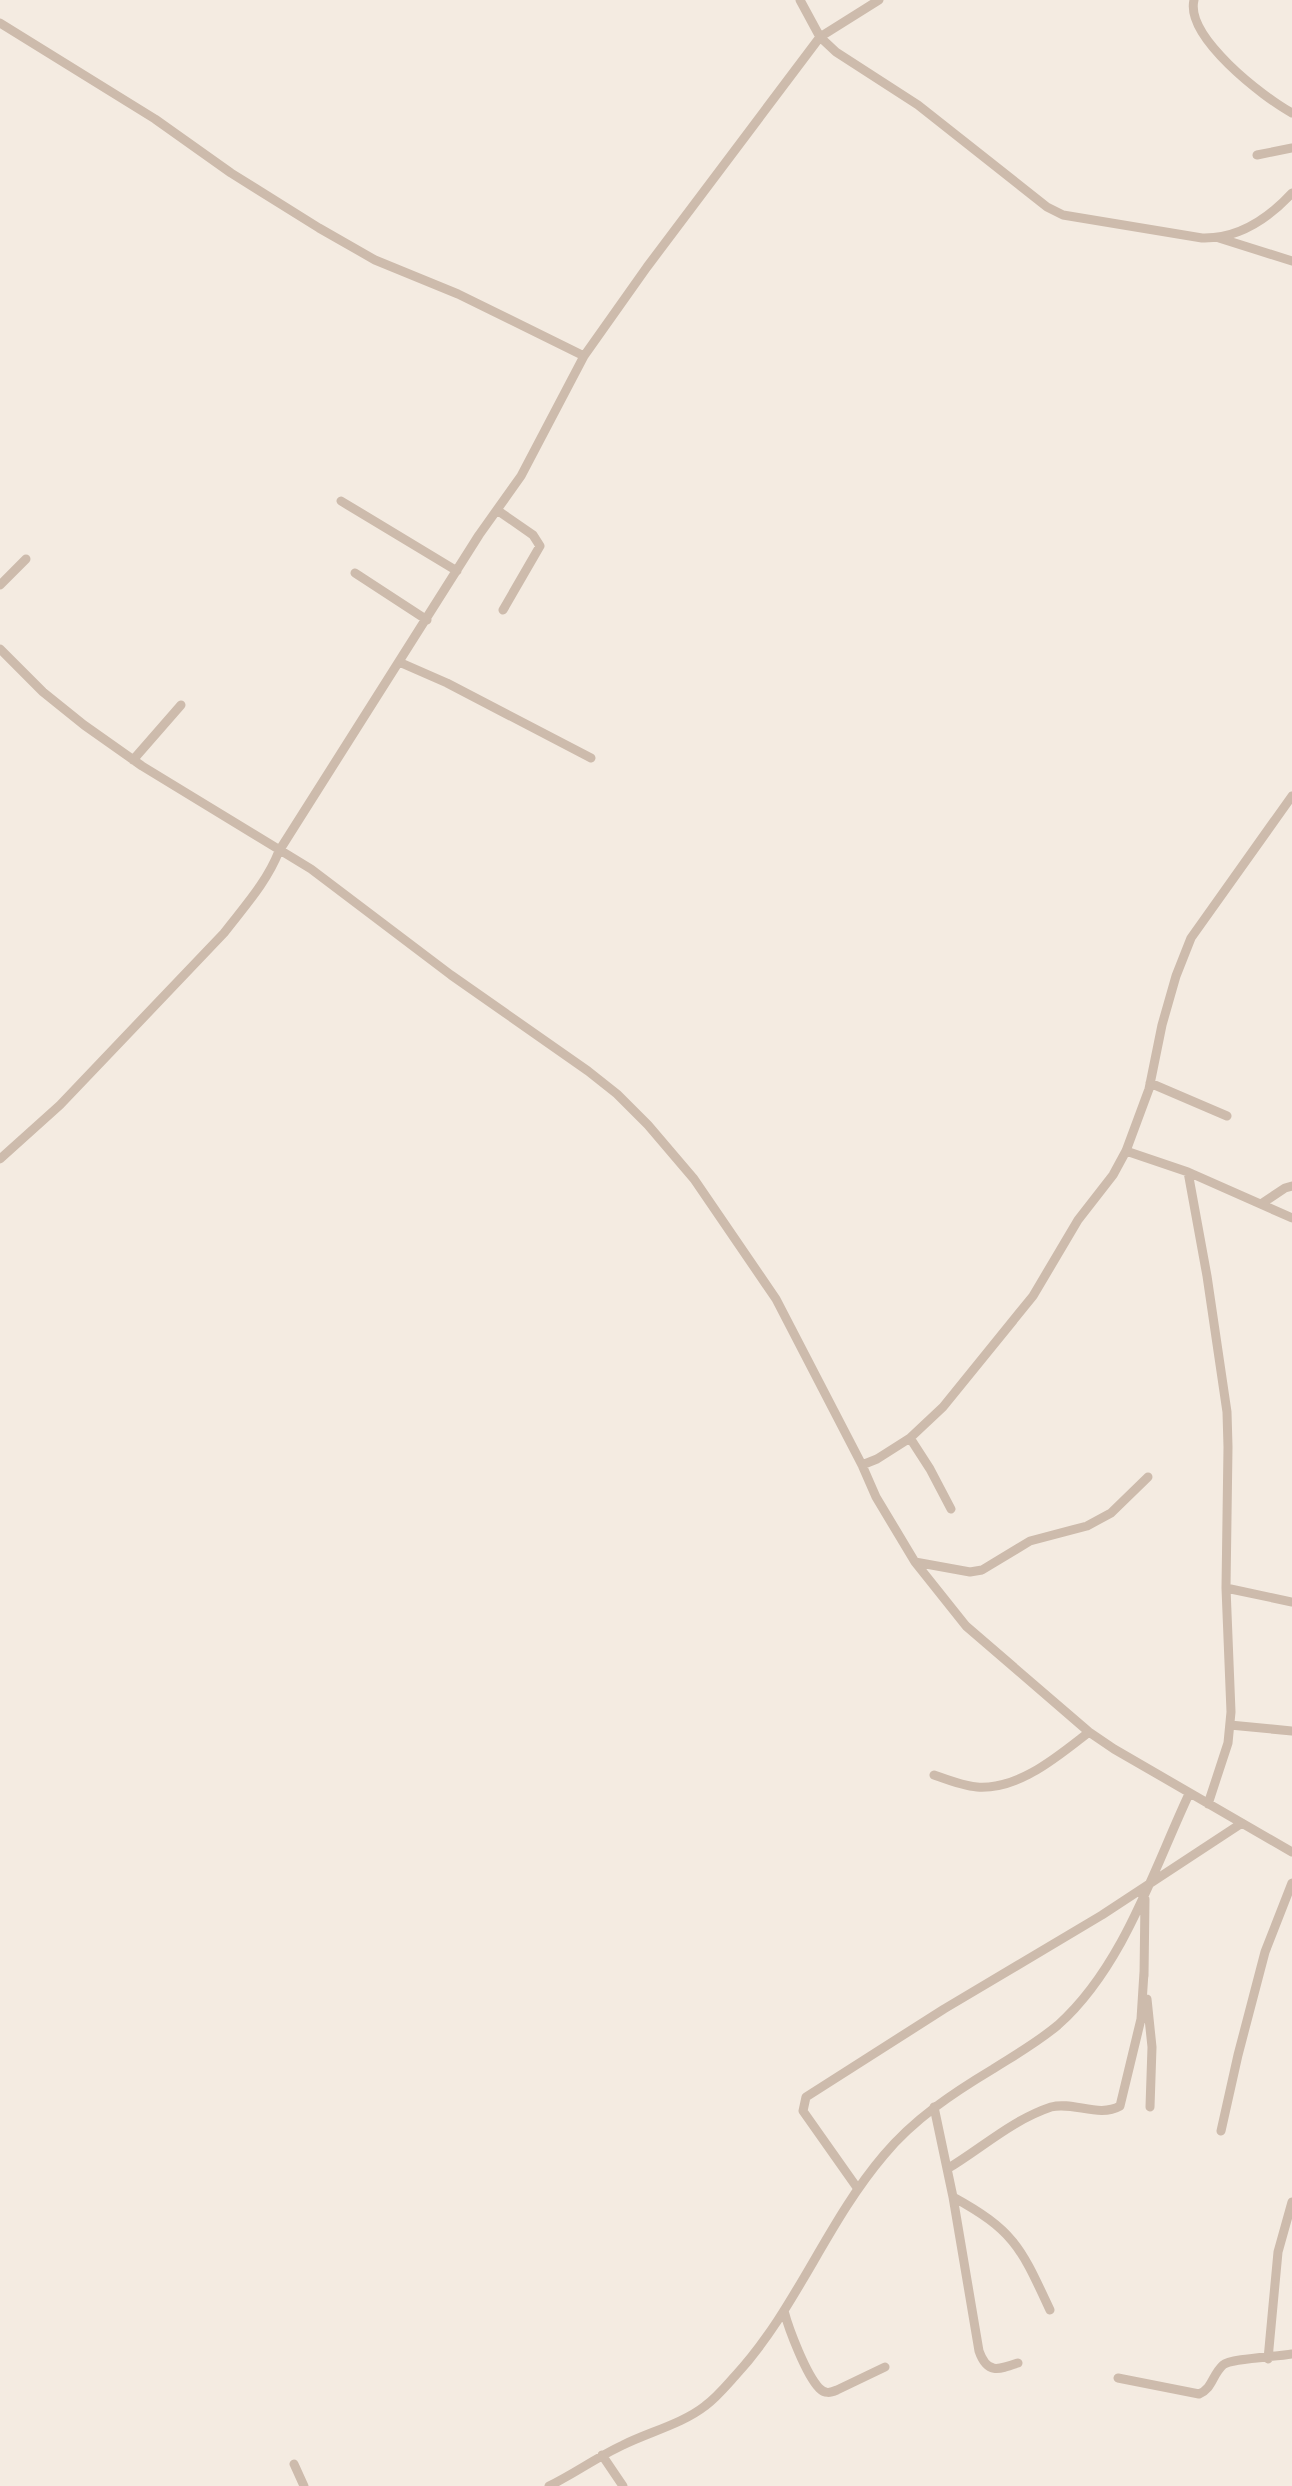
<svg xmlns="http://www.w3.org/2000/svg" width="1292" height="2486" font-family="'Golos Text',sans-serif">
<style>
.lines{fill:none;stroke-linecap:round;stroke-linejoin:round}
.street{stroke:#cdbbac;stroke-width:9}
</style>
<rect width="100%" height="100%" fill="#f4ebe1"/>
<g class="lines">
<path class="street" d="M800 0 820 37 836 52 918 105 1047 207 1063 215 1202 238C1238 239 1268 219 1292 193
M1194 0C1185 37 1263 97 1292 113
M0 23 155 119 231 173 319 228 375 260 458 294 584 356
M1257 155 1292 148
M1219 238 1292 261
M341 501 457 571
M497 510 533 535 540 546 503 610
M355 573 427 620
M0 585 26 559
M0 649 43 692 84 725 142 766 311 869 451 975 588 1071 617 1094 648 1125 694 1179 776 1299 862 1465 876 1497 915 1562 966 1626 1089 1732 1114 1749 1292 1852
M399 662 447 683 591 758
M133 760 181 705
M1150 1083 1227 1116
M1126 1151 1188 1172 1292 1218
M0 1159 60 1105 224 933C244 907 267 882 279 851L479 535 521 476 584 356 647 267 820 37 879 0
M1188 1172 1207 1276 1227 1412 1228 1447 1226 1588 1231 1712 1228 1743 1208 1804
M1261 1204 1285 1188 1292 1186
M910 1438 930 1469 951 1509
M862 1465 877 1459 910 1438 943 1407 1033 1296 1078 1220 1113 1175 1126 1151 1149 1089 1162 1025 1176 976 1191 938 1292 796
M915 1562 970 1572 982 1570 1030 1541 1087 1526 1111 1513 1148 1477
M1226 1588 1292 1602
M1230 1725 1292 1731
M934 1775C948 1780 963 1786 977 1787 1019 1790 1058 1756 1089 1732
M1144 1976 1145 1899
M1147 1999 1152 2047 1150 2107
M934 2107 953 2197 979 2351C987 2374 998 2370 1018 2363
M1221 2131 1238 2055 1265 1952 1292 1883
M947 2169C982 2148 1012 2120 1051 2107 1073 2101 1099 2118 1120 2106L1141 2019 1144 1972
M858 2189 803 2111 806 2097 944 2009 1102 1915 1242 1823
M953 2197C1015 2231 1021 2248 1050 2310
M784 2311C789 2330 806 2374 819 2388 825 2394 830 2393 837 2390L885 2367
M1268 2359 1278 2252 1292 2202
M1118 2378 1199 2394C1213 2388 1212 2375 1223 2365 1231 2358 1278 2357 1292 2354
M602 2455 623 2486
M294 2464 304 2486
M549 2486C574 2474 597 2457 623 2445 649 2432 682 2424 705 2406 716 2398 726 2386 735 2376 796 2310 826 2223 884 2155 914 2119 953 2093 993 2069 1015 2055 1038 2042 1058 2025 1123 1967 1153 1871 1189 1794"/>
</g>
</svg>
